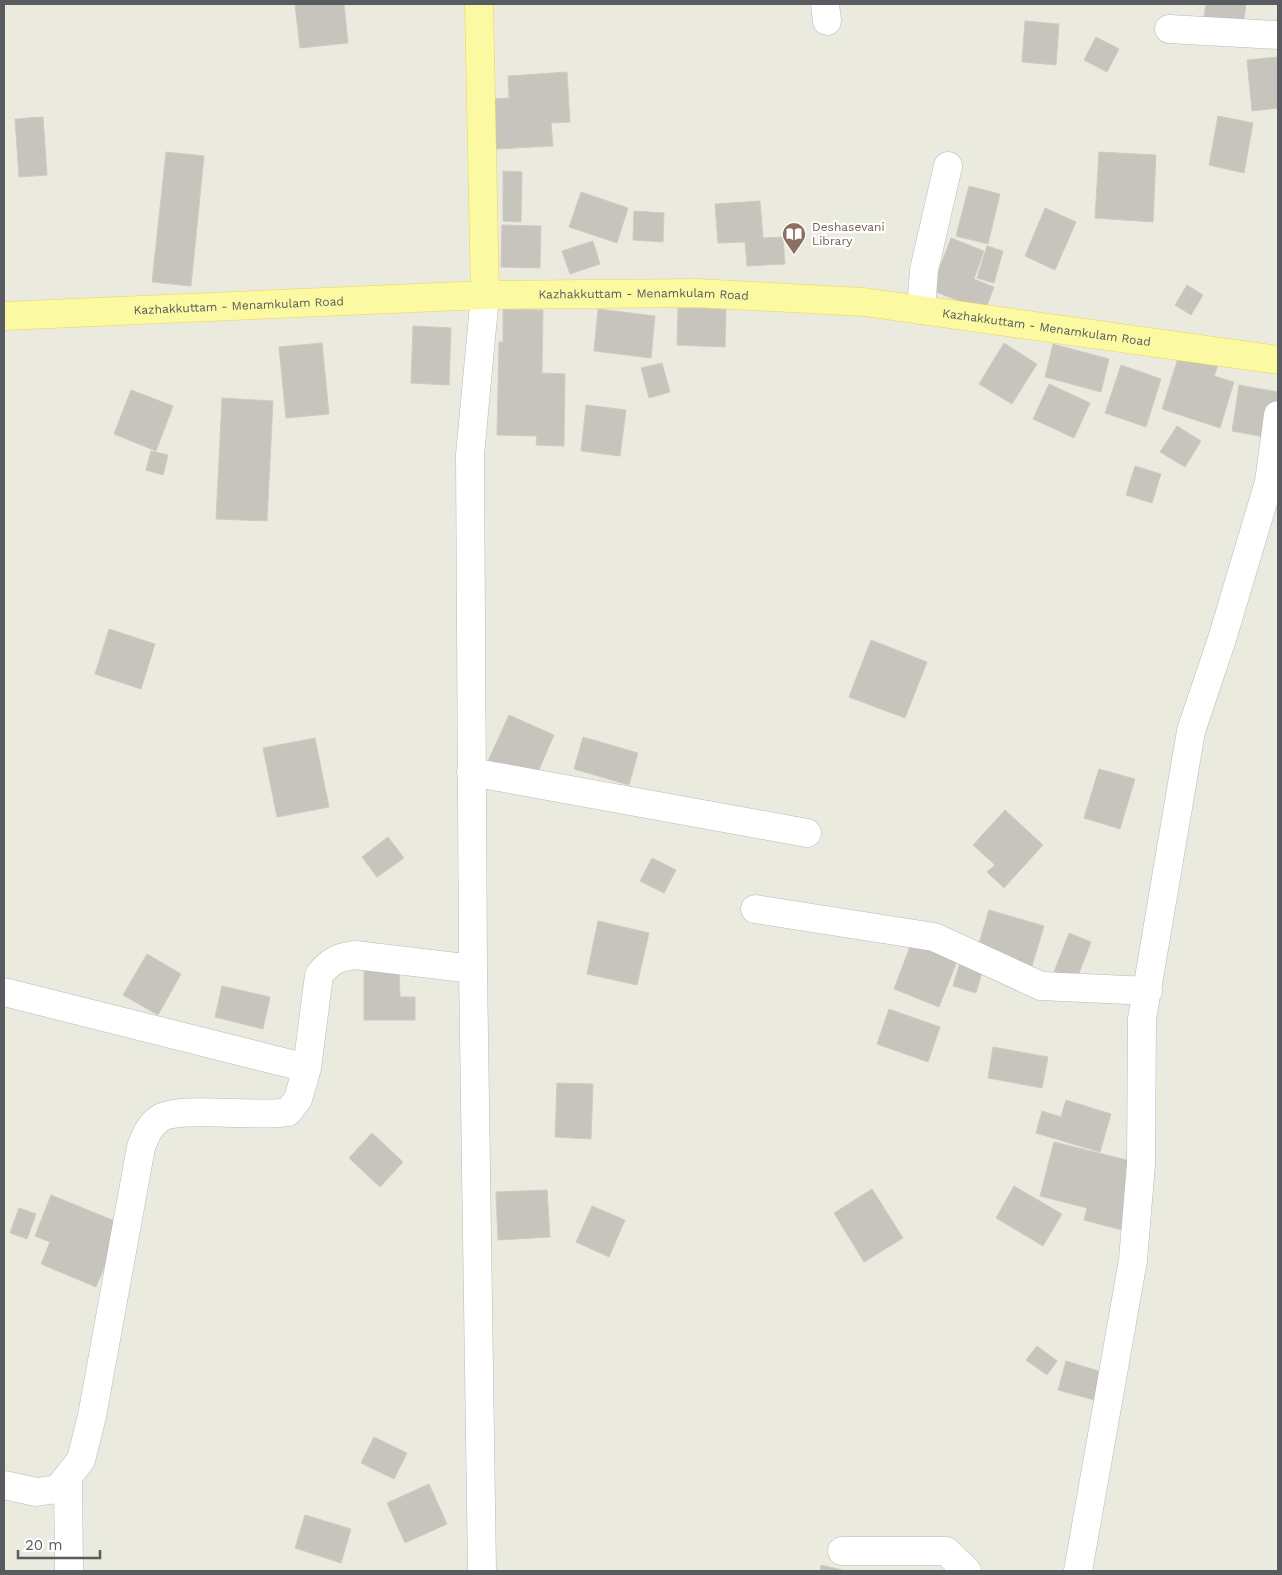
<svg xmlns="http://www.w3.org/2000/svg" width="1282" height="1575" font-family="'Work Sans',sans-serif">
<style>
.building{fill:#c6c4bd;stroke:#cfccbe}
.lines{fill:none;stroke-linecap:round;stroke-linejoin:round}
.minor-casing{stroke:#b7b9be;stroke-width:29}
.major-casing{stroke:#ebd558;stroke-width:29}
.minor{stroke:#fff;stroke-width:28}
.major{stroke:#fcf9a3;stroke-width:28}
.labels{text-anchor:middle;stroke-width:4.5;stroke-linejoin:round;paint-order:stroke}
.education-label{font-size:12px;fill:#785e54;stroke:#fff;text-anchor:start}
.street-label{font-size:12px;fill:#585b60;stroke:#fff}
</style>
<rect width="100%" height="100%" fill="#ebeadf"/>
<path class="building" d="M295 4H344L348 43 300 48Z
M1206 4H1246L1243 28 1203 23Z
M1025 21 1059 24 1056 65 1022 62Z
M1096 37 1119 49 1107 72 1084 60Z
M1278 57V108L1252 111 1247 60Z
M567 72 570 122 551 123 553 146 496 149 493 99 509 98 508 76Z
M1218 116 1253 123 1244 173 1209 165Z
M43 117 47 175 19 177 15 119Z
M166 152 204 156 191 286 152 282Z
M1099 152 1156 155 1153 222 1095 218Z
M503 171 522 172 521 222 503 221Z
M969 186 1000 194 988 244 956 236Z
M581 192 628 208 617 243 569 227Z
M760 201 763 238 783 237 785 264 747 266 745 242 718 243 715 204Z
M1045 208 1076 222 1055 270 1025 256Z
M634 211 664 213 663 242 633 240Z
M502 225 541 226 540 268 501 267Z
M951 238 984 251 974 279 994 287 985 311 931 290Z
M593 241 600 264 570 274 562 251Z
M987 246 1003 251 994 283 977 278Z
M1187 285 1203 295 1191 315 1175 305Z
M678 308 726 309 725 347 677 345Z
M503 309 543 310 542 373 565 374 564 446 536 445 537 436 497 435 499 342H503Z
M598 309 655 316 651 358 594 351Z
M413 326 451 328 449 385 411 383Z
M322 343 329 414 286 418 279 347Z
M1004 343 1037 364 1012 404 979 384Z
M1053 344 1109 359 1101 392 1045 377Z
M1180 352 1218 365 1214 376 1234 382 1220 428 1162 409Z
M662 363 670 392 649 398 641 368Z
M1121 365 1161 379 1146 427 1105 413Z
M1049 384 1090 403 1074 438 1033 419Z
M1239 385 1278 392 1270 438 1232 431Z
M131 390 173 406 156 451 114 434Z
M222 398 273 401 267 521 216 519Z
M586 405 626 410 620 456 581 451Z
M1177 426 1201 441 1185 467 1160 452Z
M151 451 168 455 163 475 146 470Z
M1135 466 1161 474 1152 503 1126 495Z
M109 629 155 644 141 689 95 674Z
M871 640 927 662 905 718 849 697Z
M509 715 554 735 534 781 488 761Z
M583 737 638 753 629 785 574 769Z
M315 738 329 807 277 817 263 748Z
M1099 769 1135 779 1120 829 1084 818Z
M1005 810 1043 845 1004 888 987 872 995 865 973 845Z
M388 837 404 858 377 877 362 857Z
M652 858 676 870 664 893 640 881Z
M989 910 1044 926 1032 966 977 950Z
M598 921 649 933 637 985 587 974Z
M1069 933 1091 942 1076 981 1054 972Z
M911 944 957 961 939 1007 894 989Z
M147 954 181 974 158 1015 123 995Z
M961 959 984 966 976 993 953 986Z
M364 970H399L400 997H415V1020H364Z
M222 986 270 997 263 1029 215 1017Z
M889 1009 940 1027 928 1062 877 1044Z
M993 1047 1048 1057 1042 1088 988 1078Z
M557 1083 593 1084 591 1139 555 1137Z
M1066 1100 1111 1114 1100 1152 1036 1133 1042 1111 1061 1117Z
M372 1133 403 1162 380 1187 349 1158Z
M1054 1142 1139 1163 1122 1230 1084 1220 1087 1208 1040 1196Z
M1014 1186 1062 1214 1043 1246 996 1218Z
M872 1189 903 1238 864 1262 834 1213Z
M547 1190 550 1237 498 1240 496 1192Z
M51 1195 122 1224 96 1287 41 1264 50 1242 35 1236Z
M592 1206 625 1220 609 1257 576 1242Z
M19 1208 36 1214 27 1239 10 1233Z
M1037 1346 1057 1361 1047 1375 1026 1360Z
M1066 1361 1105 1373 1098 1401 1058 1390Z
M374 1437 407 1453 394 1479 361 1463Z
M429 1484 447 1524 405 1543 387 1503Z
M305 1515 351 1529 341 1563 295 1548Z
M821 1565 846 1571H820Z"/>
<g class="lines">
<g class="minor-casing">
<path id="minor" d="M825 4 827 21
M1169 29 1278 35
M921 310 924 270 948 166
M471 772 807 833
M755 909 934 937 1041 986 1148 991
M4 992 307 1068
M68 1476 69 1571
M4 1485 36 1492 58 1489 81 1460 92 1416 141 1147C145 1137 149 1126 159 1119 177 1105 259 1118 288 1112L298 1099 307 1068 319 975C329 962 338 957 355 955L473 969
M842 1551H946L967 1571
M482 1571 473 969 470 455 485 295
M1078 1571 1133 1260 1141 1164 1142 1019 1191 731 1222 639 1269 482 1278 415"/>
</g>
<g class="major-casing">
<g id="major">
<path d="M479 4 485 295"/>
<path id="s1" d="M4 316 485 295 696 293 864 302 1278 360"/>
</g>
</g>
<use href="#minor" class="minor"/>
<use href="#major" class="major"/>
</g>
<defs>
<g id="library-pin" transform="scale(1.25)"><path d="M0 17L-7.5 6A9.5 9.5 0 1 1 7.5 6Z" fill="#8d6e63" stroke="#fff"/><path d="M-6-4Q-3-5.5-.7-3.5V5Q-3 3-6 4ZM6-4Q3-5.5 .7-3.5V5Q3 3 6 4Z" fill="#fff"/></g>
</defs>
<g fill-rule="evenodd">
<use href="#library-pin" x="794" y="234"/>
</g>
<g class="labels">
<g class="education-label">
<text x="812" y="231">Deshasevani<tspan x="812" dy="14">Library</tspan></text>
</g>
<g class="street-label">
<text dy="4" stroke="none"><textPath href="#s1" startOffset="640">Kazhakkuttam - Menamkulam Road</textPath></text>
<text dy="4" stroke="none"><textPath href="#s1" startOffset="235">Kazhakkuttam - Menamkulam Road</textPath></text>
<text dy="4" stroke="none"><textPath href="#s1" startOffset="1045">Kazhakkuttam - Menamkulam Road</textPath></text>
</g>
</g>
<rect width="1282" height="1575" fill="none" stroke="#585b60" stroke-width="10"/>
<path d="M18 1550v8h82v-8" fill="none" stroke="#585b60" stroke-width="2.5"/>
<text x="25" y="1550" font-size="15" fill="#585b60" stroke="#ffffff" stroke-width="4" paint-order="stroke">20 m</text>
</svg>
